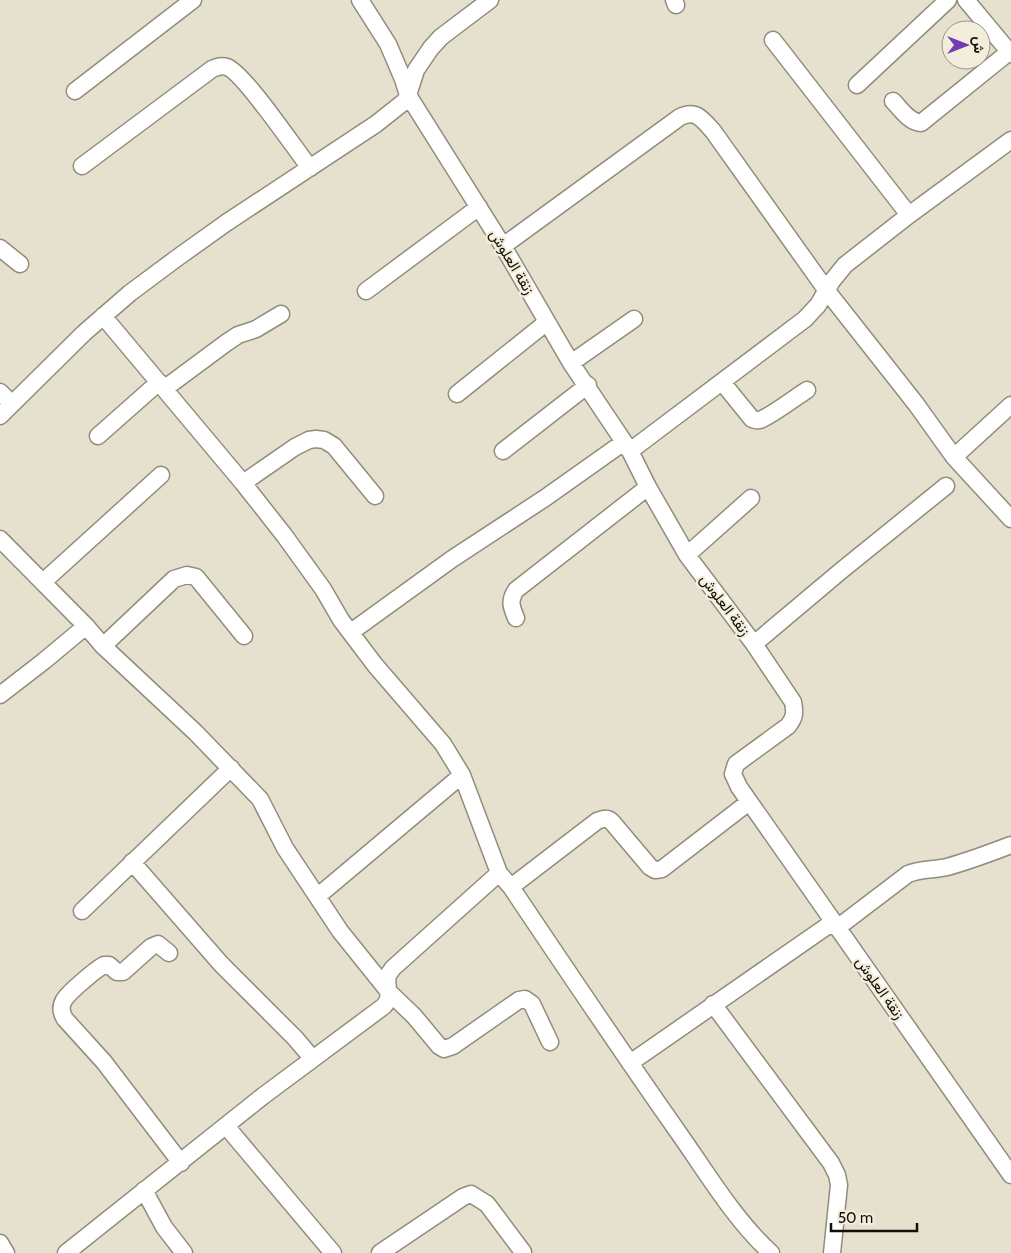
<svg xmlns="http://www.w3.org/2000/svg" width="1011" height="1253" font-family="Cabin,Vazirmatn,sans-serif">
<style>
.lines{fill:none;stroke-linecap:round;stroke-linejoin:round}
.minor-casing{stroke:#918c7b;stroke-width:19}
.minor{stroke:#fff;stroke-width:16}
.labels{text-anchor:middle;stroke-width:4.5;stroke-linejoin:round;paint-order:stroke}
.street-label{font-size:15px;fill:#12100a;stroke:#f3eedb}
</style>
<rect width="100%" height="100%" fill="#e6e1ce"/>
<g class="lines">
<g class="minor-casing">
<path id="minor" d="M360 0 388 44 403 79 408 95 503 246 571 363 630 451 648 487 687 555 754 644 793 702C795 713 795 717 788 726L736 764 733 774 739 787 1011 1175
M674 0 676 5
M966 0 1011 54
M773 40 909 215
M857 85 948 0
M75 91 193 0
M893 101C901 109 909 122 921 123L1009 52
M82 166 212 69C217 67 221 65 227 67 244 73 295 149 310 168
M503 246 680 117C696 109 702 119 713 131L827 291 916 404 954 457 1011 519
M0 248 20 264
M366 291 479 207
M103 316 243 483 284 535 323 589 341 620 375 665 443 744 462 775 499 873 511 887C566 969 621 1051 678 1132 707 1173 734 1219 771 1253
M571 363 634 319
M722 382 752 419C756 420 757 421 760 420 771 416 796 397 807 390
M164 389 226 343 238 335 256 329 281 314
M0 392 12 404
M457 394 547 322
M0 416 84 333 130 293 177 258 226 223 376 124 405 101 408 95 416 70 431 48 441 37 490 0
M98 436 159 382
M503 451 588 385
M630 451 805 319 818 305 832 281 845 265 909 215 1011 140
M954 457 1011 405
M243 483 295 447 309 440 316 439 324 440 334 446 375 496
M0 539 86 626 103 646 195 732 260 799 285 848 340 931 389 992 414 1016 439 1046 444 1049 453 1046 519 1000 525 999 532 1004 550 1042
M687 555 751 498
M43 582 161 475
M516 618C511 606 509 601 516 590L648 487
M351 632 452 559 545 498 624 442
M754 644 842 570 946 486
M103 646 174 579 187 575 196 577 244 636
M0 695 44 661 86 626
M132 862 221 964 295 1038 312 1058
M511 887 597 821C603 819 607 817 612 822L650 867 655 870 662 869 749 802
M318 896 462 775
M82 911 231 768
M837 928 908 874C920 869 934 870 947 867 969 861 990 853 1011 845
M169 953 158 944 151 947 123 972H117L109 965H104C95 970 69 992 64 1000 60 1007 61 1013 65 1019L104 1062 181 1163
M713 1004 831 1163 837 1175 839 1185 832 1253
M630 1063 833 922
M226 1126 333 1253
M144 1190 164 1227 184 1253
M0 1243 6 1253
M66 1253 263 1096 384 1006C393 996 385 987 388 975L393 968 499 873
M380 1253 463 1197 471 1194 487 1204 523 1252"/>
</g>
<use href="#minor" class="minor"/>
</g>
<g class="labels">
<g class="street-label">
<text transform="translate(512 262) rotate(59)" y="5">زنقة العلوش</text>
<text transform="translate(725 605) rotate(53)" y="5">زنقة العلوش</text>
<text transform="translate(880 988) rotate(55)" y="5">زنقة العلوش</text>
</g>
</g>
<g transform="translate(966 45) rotate(90)"><circle r="24" fill="#f3eedb" stroke="#999587"/>
<path d="M0-4L9 19L0 12L-9 19Z" fill="#783ab0"/>
<text y="-8" font-size="14" font-weight="bold" text-anchor="middle" fill="#12100a">ش</text>
</g>
<path d="M831 1223v8h86v-8" fill="none" stroke="#12100a" stroke-width="2.5"/>
<text x="838" y="1223" font-size="15" fill="#12100a" stroke="#f3eedb" stroke-width="4" paint-order="stroke">50 m</text>
</svg>
